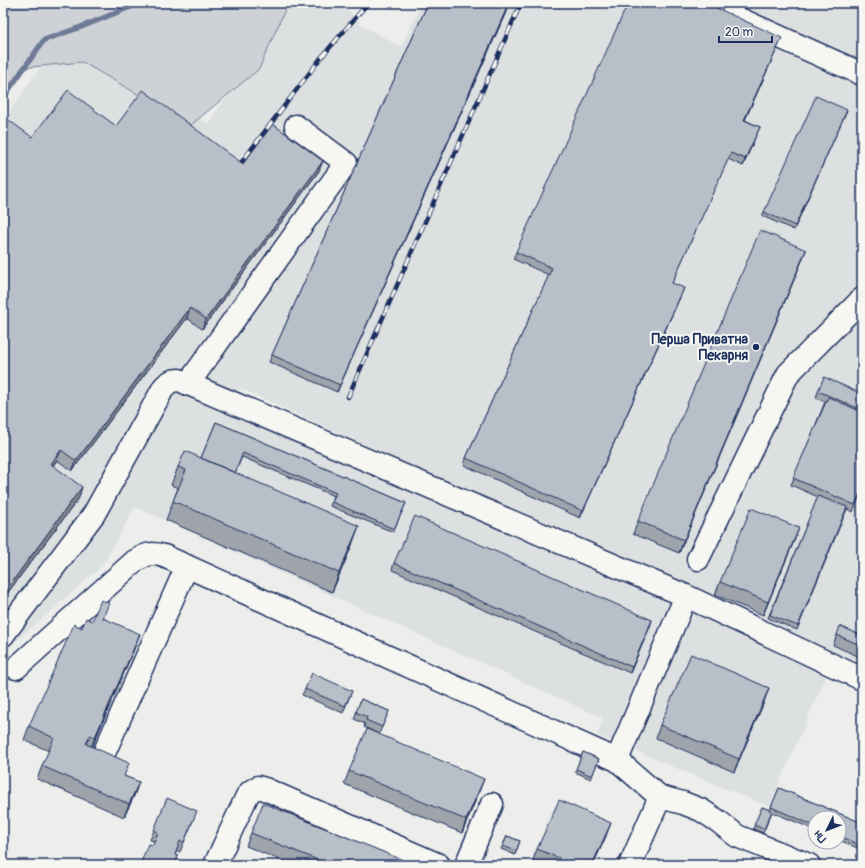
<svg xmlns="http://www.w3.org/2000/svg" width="865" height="868" font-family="Pangolin,sans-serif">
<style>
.built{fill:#dde0e1;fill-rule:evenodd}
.green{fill:#ced2d7;stroke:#74809a}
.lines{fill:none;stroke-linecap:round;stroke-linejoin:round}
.stream{stroke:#6e7a96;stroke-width:5.5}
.minor-casing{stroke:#1b2f5e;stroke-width:25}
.path{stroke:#1b2f5e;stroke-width:2.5;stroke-dasharray:1 3;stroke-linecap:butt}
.minor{stroke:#f6f6f2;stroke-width:22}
.rail-casing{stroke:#1b2f5e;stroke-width:4.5}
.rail{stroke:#f6f6f2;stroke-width:3;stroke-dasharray:9;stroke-linecap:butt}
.wall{fill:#9fa4ac;stroke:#1b2f5e}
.shaded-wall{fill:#82868c;stroke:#1b2f5e}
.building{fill:#b9bfc8;stroke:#1b2f5e}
.poi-dot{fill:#1b2f5e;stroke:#f6f6f2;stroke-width:1.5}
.labels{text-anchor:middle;stroke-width:4;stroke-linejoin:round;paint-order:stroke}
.poi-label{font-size:14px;font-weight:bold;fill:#1b2f5e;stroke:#f6f6f2;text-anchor:end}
</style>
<rect width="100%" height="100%" fill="#edeeec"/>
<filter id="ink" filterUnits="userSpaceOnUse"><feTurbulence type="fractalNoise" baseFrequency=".025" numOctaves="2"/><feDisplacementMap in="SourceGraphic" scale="8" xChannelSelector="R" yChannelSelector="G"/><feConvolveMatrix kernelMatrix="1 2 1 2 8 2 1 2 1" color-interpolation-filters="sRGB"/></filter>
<g filter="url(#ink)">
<path class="built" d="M287 3H341L362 25 401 47 422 3H862V695L831 665 769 807 597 735 603 718 135 507 103 565 3 653V121L63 35 208 124ZM240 388 707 603 232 410Z"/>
<path class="green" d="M3 3H288L259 69 191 125 82 62 21 68 3 98Z"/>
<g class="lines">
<path class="stream" d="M3 98 44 40 81 27 140 3"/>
<g class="minor-casing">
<path id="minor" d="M704 3 862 74
M188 384 346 163 296 126
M698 559 788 374 862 299
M686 596 617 760 660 797 683 803 701 810 718 821 737 836 809 865
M3 635 94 514 164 387C169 382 172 380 179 380L686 596 862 679
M16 668 135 561C147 554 151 552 164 556L617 760
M105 751 187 566
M215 865 247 796 251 791 258 787 265 789 439 865
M466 865 492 804
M630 865 660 797"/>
</g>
<path class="path" d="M3 863 6 865"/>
<use href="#minor" class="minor"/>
<g class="rail-casing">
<path id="rail" d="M234 172 320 59 368 3
M348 397 521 3"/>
</g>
<use href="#rail" class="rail"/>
</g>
<path class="wall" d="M428 3H510L337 392 269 362Z
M779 44 745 120 760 127 757 133 743 166 728 159 672 283 681 295 580 518 464 465 466 458 549 275 513 259 516 252Z
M847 110 794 230 762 216 764 212Z
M116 126 243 164 319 171 202 329 187 318 72 471 57 460 53 466 79 498 3 599 32 137Z
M806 250 801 263 679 553 633 534 638 521Z
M818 391 862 394V490L853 512 847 509 797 630 768 618 818 497 791 485 825 402 816 398Z
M216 422 406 503 393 532 330 506 334 496 242 457 235 473 352 545 332 592 166 520 178 488 171 485 178 467 201 458Z
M794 541 763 615 715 595 720 582Z
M394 563 652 620 630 673 392 570Z
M104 618 135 647 92 747 124 776 139 782 134 796 124 817 37 779 42 766 49 751 24 740 29 726 82 628 92 621Z
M862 626V658L833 645 837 635 858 634Z
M305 689 352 691 343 713 302 695Z
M361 699 389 711 379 734 364 727 365 724 354 719Z
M764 702 734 772 656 738 660 725Z
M583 752 599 759 591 779 575 772Z
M349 771 479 792 462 833 344 784Z
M779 788 862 823V850L839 840V818H815V830L772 812 763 833 753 829 762 807 770 810Z
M193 821 180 852 177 851 175 855 178 856 175 865H140L153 845 154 841 150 840 154 830Z
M251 833 415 865H292L246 846Z
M507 836 520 841 515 855 501 849Z
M606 836 593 865H539L532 862 537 849Z"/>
<path class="shaded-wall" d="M509 3H510L337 392 340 385Z
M782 38 779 44 742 126 744 120Z
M760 127 757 133 743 166 745 159Z
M323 161 319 171 202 329 206 319Z
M806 250 801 263 679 553 684 540Z
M684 288 681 295 580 518 583 511Z
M190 308 187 318 72 471 76 461Z
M61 450 57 460 47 474 51 464Z
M82 487 79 498 3 599V594Z
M359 526 352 545 332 592 339 573Z
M799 528 794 541 763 615 768 602Z
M652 620 650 627 630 673 632 667Z
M140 634 135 647 90 751 95 737Z
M769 688 764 702 734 772 739 759Z
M484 779 479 792 462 833 466 820Z
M139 782 134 796 124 817 129 804Z
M611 823 606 836 593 865H592Z"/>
<path class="building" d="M428 3H509L340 385 272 355Z
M628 3H706L782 38 744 120 760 127 745 159 731 153 672 283 684 288 583 511 466 458 552 268 516 252Z
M68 90 116 126 143 90 243 164 273 124 323 161 206 319 190 308 76 461 61 450 51 464 82 487 3 594V116L32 137Z
M816 96 847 110 795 226 764 212Z
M760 230 806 250 684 540 638 521Z
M824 377 862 394V410L818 391Z
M828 397 862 412V489L855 505 793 478Z
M216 422 406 503 394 529 332 502 336 493 243 453 235 473 201 458Z
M185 451 359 526 339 573 173 501 186 470 178 467Z
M818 496 847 507 798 626 770 615Z
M751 508 799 528 768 602 720 582Z
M415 516 652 620 632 667 394 563Z
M101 600 109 603 103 618 140 634 95 737 90 735 86 744 129 763 124 776 139 782 129 804 42 766 54 738 29 726 74 624 82 628 86 618 92 621Z
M840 626 858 634 862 626V646L837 635Z
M691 654 769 688 739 759 660 725Z
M312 673 352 691 345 706 305 689Z
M361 699 389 711 382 727 366 720 367 717 356 712Z
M367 729 484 779 466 820 349 771Z
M583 752 599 759 592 776 576 769Z
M779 788 862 823V846L839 836V818H815V826L771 807Z
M167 798 197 811 184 842 180 841 175 855 178 856 175 865H140L148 844 153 845 158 832 154 830Z
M559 800 611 823 592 865H556L559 858 537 849Z
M263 803 415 865H330L251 833Z
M762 807 772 811 764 829 754 825Z
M507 836 520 841 516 851 503 846Z"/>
</g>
<circle class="poi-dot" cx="756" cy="347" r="4"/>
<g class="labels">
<g class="poi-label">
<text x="748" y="344">Перша Приватна<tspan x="748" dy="16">Пекарня</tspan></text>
</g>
</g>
<rect width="865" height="868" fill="none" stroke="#f6f6f2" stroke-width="16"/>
<rect x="8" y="8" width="849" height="852" fill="none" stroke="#1b2f5e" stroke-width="1.5" filter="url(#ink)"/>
<g transform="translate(827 830) rotate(227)"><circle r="19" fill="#f6f6f2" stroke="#9ea6b7"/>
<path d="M0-3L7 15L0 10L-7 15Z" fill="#1b2f5e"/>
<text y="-6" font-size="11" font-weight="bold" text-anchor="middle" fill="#1b2f5e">Пн</text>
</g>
<path d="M719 36v6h53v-6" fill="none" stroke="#1b2f5e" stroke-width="2"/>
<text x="725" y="36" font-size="12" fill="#1b2f5e" stroke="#f6f6f2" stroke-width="3" paint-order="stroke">20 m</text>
</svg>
